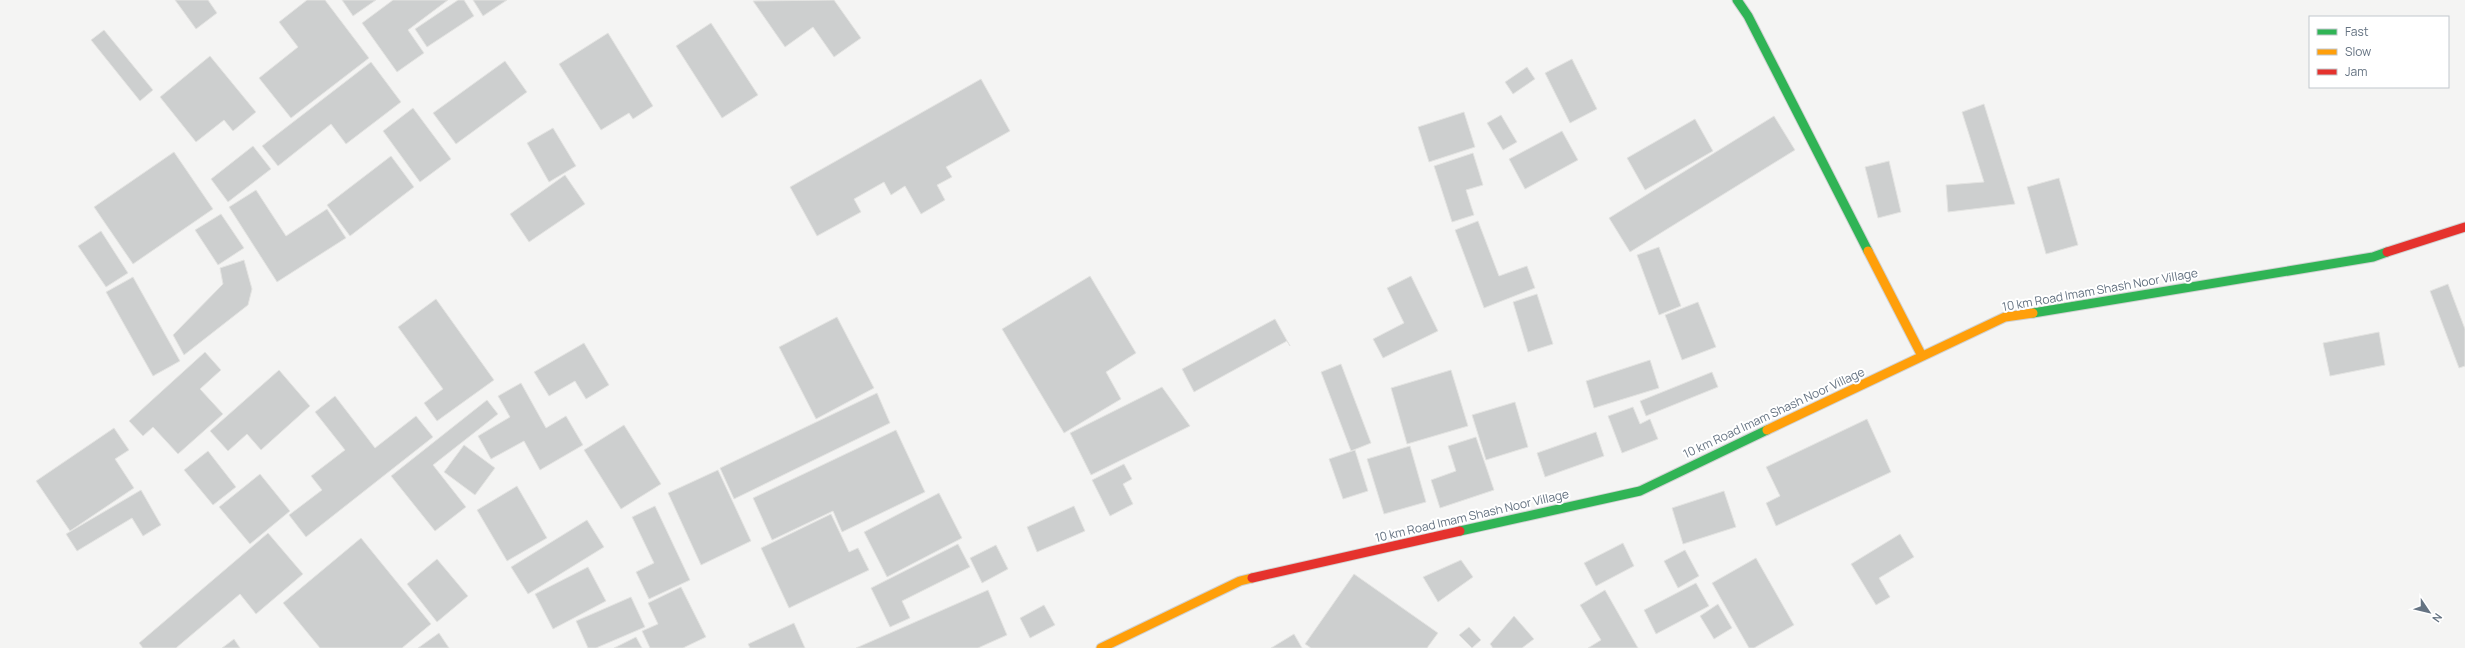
<svg xmlns="http://www.w3.org/2000/svg" width="2465" height="648" font-family="Manrope,sans-serif">
<style>
.building{fill:#cdcfcf;stroke:#e4e4e2}
.lines{fill:none;stroke-linecap:round;stroke-linejoin:round}
.fast-casing{stroke:#d0d1d1;stroke-width:11}
.slow-casing{stroke:#d0d1d1;stroke-width:11}
.jam-casing{stroke:#d0d1d1;stroke-width:11}
.fast{stroke:#30b455;stroke-width:9}
.slow{stroke:#ff9f0a;stroke-width:9}
.jam{stroke:#e5322d;stroke-width:9}
.labels{text-anchor:middle;stroke-width:4;stroke-linejoin:round;paint-order:stroke}
.street-label{font-size:12px;fill:#657382;stroke:#fff}
</style>
<rect width="100%" height="100%" fill="#f4f4f3"/>
<path class="building" d="M175 0H208L217 13 196 29Z
M307 0H325L369 58 291 118 259 78 298 47 279 22Z
M342 0H376L353 16Z
M393 0H448L408 30 424 53 397 72 362 23Z
M458 0H464L474 16 427 47 415 29Z
M473 0H507L483 16Z
M834 0 861 38 834 57 813 27 785 47 753 1Z
M711 23 758 95 722 118 676 46Z
M104 30 153 90 140 101 91 40Z
M608 33 653 106 633 119 629 113 601 130 559 64Z
M210 56 256 112 233 131 224 120 196 142 160 97Z
M1572 59 1597 109 1570 123 1545 73Z
M505 61 527 92 456 144 433 113Z
M371 62 401 102 346 144 331 124 278 166 262 146Z
M1527 67 1535 79 1513 94 1505 82Z
M981 79 1010 131 946 167 952 177 937 185 945 200 921 214 905 186 891 195 884 182 854 199 861 212 817 236 790 187Z
M1984 104 2015 204 1948 212 1946 185 1984 182 1962 112Z
M413 108 451 159 420 182 383 131Z
M1464 112 1475 147 1429 162 1418 127Z
M1501 115 1517 142 1503 150 1487 123Z
M1774 116 1795 150 1630 252 1609 218Z
M1695 119 1713 151 1645 190 1627 158Z
M553 128 576 166 549 182 527 143Z
M1562 131 1578 160 1525 189 1509 159Z
M253 146 271 169 228 202 211 179Z
M174 152 213 209 133 264 94 207Z
M1473 153 1483 185 1466 190 1474 215 1452 222 1434 166Z
M391 156 414 187 350 236 327 205Z
M1889 161 1901 212 1878 218 1865 167Z
M565 175 585 204 529 242 510 214Z
M2059 178 2078 245 2046 254 2027 187Z
M256 190 286 236 327 209 346 238 277 282 229 207Z
M221 214 244 248 218 265 195 230Z
M1478 221 1499 276 1527 266 1535 288 1484 308 1455 230Z
M101 231 128 273 106 287 78 246Z
M1659 247 1681 306 1659 315 1637 255Z
M244 260 252 289 248 305 184 355 173 335 223 284 220 268Z
M1090 276 1136 353 1106 372 1121 399 1064 433 1002 329Z
M1411 276 1438 331 1383 358 1373 339 1404 323 1387 288Z
M133 277 180 361 153 376 106 292Z
M2448 284 2465 329V366L2459 368 2430 291Z
M1537 294 1553 344 1528 352 1513 302Z
M436 299 494 380 437 421 424 403 443 389 398 327Z
M1698 302 1716 347 1682 360 1665 315Z
M837 317 874 388 816 419 779 347Z
M1275 319 1290 346 1287 341 1194 392 1182 369Z
M2379 332 2385 365 2330 376 2323 343Z
M584 343 609 385 586 399 575 381 549 396 534 372Z
M205 352 221 370 200 389 223 414 178 454 153 427 143 436 129 421Z
M1650 360 1659 388 1594 408 1586 381Z
M1341 364 1371 443 1351 451 1321 372Z
M279 370 310 406 261 450 247 434 228 451 210 431Z
M1451 370 1468 426 1407 444 1391 388Z
M1712 372 1718 387 1646 416 1640 401Z
M521 383 546 428 566 416 583 445 540 470 524 441 491 459 478 436 510 417 498 396Z
M1162 387 1190 426 1091 475 1070 433Z
M877 393 890 423 734 499 720 468Z
M335 396 375 448 416 416 433 437 306 537 289 515 322 490 311 476 345 450 315 412Z
M487 400 498 414 433 465 466 507 435 531 391 476Z
M1515 402 1528 447 1486 460 1472 415Z
M1633 407 1640 424 1650 419 1658 439 1622 453 1608 416Z
M1867 419 1891 472 1776 526 1766 503 1780 496 1766 467Z
M624 425 661 484 621 509 584 450Z
M114 428 129 450 115 459 134 488 70 531 36 481Z
M896 430 925 492 842 532 833 511 772 540 753 498Z
M1596 432 1604 456 1545 477 1537 453Z
M1476 437 1494 490 1440 508 1431 480 1456 471 1448 446Z
M464 445 495 468 475 495 444 472Z
M1410 446 1426 502 1384 514 1367 459Z
M1355 450 1368 491 1343 499 1329 459Z
M208 451 236 487 213 505 184 470Z
M1124 464 1132 479 1123 484 1133 504 1110 516 1092 480Z
M718 470 751 541 701 565 668 493Z
M260 474 290 511 250 544 219 507Z
M517 486 547 538 507 561 477 510Z
M141 490 161 525 143 536 132 518 77 551 66 534Z
M1724 491 1736 527 1683 544 1672 508Z
M939 493 962 538 887 577 864 532Z
M655 506 690 580 649 599 636 572 654 563 632 517Z
M1074 506 1085 531 1037 552 1027 527Z
M831 514 849 552 858 548 869 570 789 608 761 548Z
M587 520 604 547 528 594 511 567Z
M268 533 303 574 256 614 240 594 176 648H143L139 643Z
M1900 534 1914 557 1879 578 1890 597 1876 605 1851 564Z
M361 538 431 624 402 648H320L283 603Z
M1623 543 1634 566 1596 586 1584 563Z
M958 544 970 567 902 601 910 618 890 627 871 588Z
M996 545 1008 569 982 583 970 558Z
M1685 550 1699 576 1678 588 1664 561Z
M1756 558 1794 625 1754 648H1749L1712 583Z
M437 559 468 596 437 622 407 584Z
M1461 560 1473 577 1438 602 1423 577Z
M588 567 606 601 553 629 535 594Z
M1354 574 1438 633 1427 648H1311L1305 644Z
M1696 583 1709 606 1656 634 1644 610Z
M681 587 706 637 683 648H650L642 631 658 624 648 603Z
M988 590 1007 635 978 648H856Z
M1605 590 1638 648H1588L1601 640 1580 605Z
M631 597 645 627 596 648H588L576 621Z
M1718 604 1732 628 1714 639 1700 616Z
M1044 605 1055 625 1030 638 1020 618Z
M1514 616 1534 639 1522 648H1493L1490 644Z
M794 623 805 648H750L748 644Z
M1469 627 1481 640 1472 648 1459 635Z
M439 633 449 648H418Z
M1294 634 1302 648H1271Z
M636 637 642 648H614Z
M234 639 240 648H222Z"/>
<g class="lines">
<g class="fast-casing">
<path id="fast" d="M1737 0 1748 16 1868 251
M2033 313 2373 257 2387 252
M1460 531 1640 491 1767 430"/>
</g>
<g class="slow-casing">
<path id="slow" d="M1868 251 1922 356
M1767 430 2005 317 2033 313
M1101 648 1240 581 1252 578"/>
</g>
<g class="jam-casing">
<path id="jam" d="M2387 252 2465 227
M1252 578 1460 531"/>
</g>
<use href="#fast" class="fast"/>
<use href="#slow" class="slow"/>
<use href="#jam" class="jam"/>
</g>
<g class="labels">
<g class="street-label">
<text transform="translate(2100 290) rotate(-10)" y="4">10 km Road Imam Shash Noor Village</text>
<text transform="translate(1774 413) rotate(-25)" y="4">10 km Road Imam Shash Noor Village</text>
<text transform="translate(1472 516) rotate(-13)" y="4">10 km Road Imam Shash Noor Village</text>
</g>
</g>
<rect x="2309" y="16" width="140" height="72" fill="#ffffff" stroke="#c1c7cd"/>
<rect x="2317" y="29" width="20" height="6" fill="#30b455" stroke="#c1c7cd"/>
<text x="2345" y="36" font-size="12" fill="#657382">Fast</text>
<rect x="2317" y="49" width="20" height="6" fill="#ff9f0a" stroke="#c1c7cd"/>
<text x="2345" y="56" font-size="12" fill="#657382">Slow</text>
<rect x="2317" y="69" width="20" height="6" fill="#e5322d" stroke="#c1c7cd"/>
<text x="2345" y="76" font-size="12" fill="#657382">Jam</text>
<g transform="translate(2429 612) rotate(125)" stroke="#ffffff" stroke-width="3" paint-order="stroke">
<path d="M0-3L7 15L0 10L-7 15Z" fill="#657382"/>
<text y="-6" font-size="11" font-weight="bold" text-anchor="middle" fill="#657382">N</text>
</g>
</svg>
